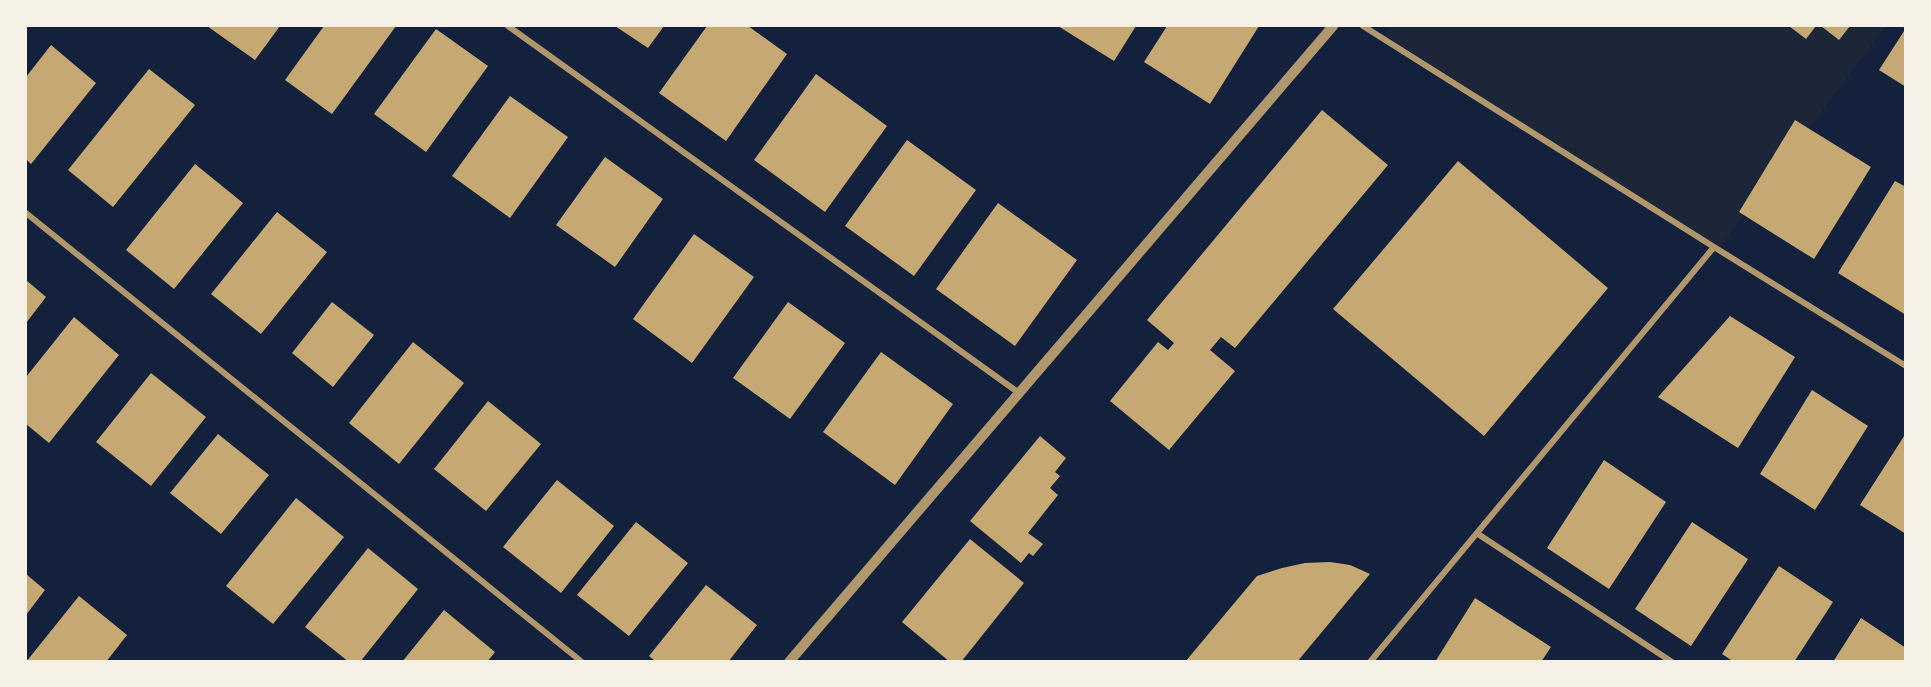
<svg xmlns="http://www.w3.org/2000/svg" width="1931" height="687" font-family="'Open Sans',sans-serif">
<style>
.green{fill:#1d2539}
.building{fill:#c6a872}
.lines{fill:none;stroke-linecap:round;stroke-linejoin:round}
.minor{stroke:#b1986c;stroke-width:6}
.tertiary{stroke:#b1986c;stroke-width:10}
</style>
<rect width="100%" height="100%" fill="#14213d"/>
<path class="green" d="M1393 26H1886L1719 249 1385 35Z"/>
<path class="building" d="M207 26H280L255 60Z
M324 26H396L332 114 285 80Z
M615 26H664L648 48Z
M707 26H748L787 54 726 141 659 93Z
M1058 26H1136L1114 61Z
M1167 26H1259L1210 104 1144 62Z
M1789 26H1816L1806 39Z
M1821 26H1850L1839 40Z
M1906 28V87L1879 70Z
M436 29 488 66 426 152 374 114Z
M51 45 96 83 31 164 26 159V77Z
M149 69 195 105 113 207 68 170Z
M816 74 887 126 825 212 754 160Z
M510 96 568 137 510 218 452 176Z
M1322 110 1388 165 1235 348 1221 337 1210 350 1235 371 1169 450 1110 401 1158 342 1168 350 1174 343 1147 320Z
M1795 120 1871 167 1814 259 1739 212Z
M907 140 976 190 914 276 845 226Z
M605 157 663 199 615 267 556 225Z
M1458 161 1608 288 1484 436 1333 309Z
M195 164 243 203 174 289 126 250Z
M1895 181 1906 187V315L1838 273Z
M998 203 1077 260 1015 346 936 289Z
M277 212 327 252 261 334 211 294Z
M694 234 754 277 692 363 633 319Z
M26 280 46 297 26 323Z
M332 302 374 335 333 387 292 353Z
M788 302 845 343 790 419 733 378Z
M1730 316 1795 357 1738 448 1658 397Z
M74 317 119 355 49 443 26 424V377Z
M413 342 464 383 399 464 349 423Z
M881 352 953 404 895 485 823 432Z
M151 373 206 417 151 486 96 442Z
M1812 390 1868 426 1815 510 1760 474Z
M488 401 541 444 486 511 434 469Z
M1906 433V534L1860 505Z
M218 434 269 475 221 534 170 493Z
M1040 436 1066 458 1055 472 1060 476 1050 488 1058 495 1028 533 1043 544 1033 556 1029 553 1021 563 970 521Z
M1604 460 1666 502 1609 589 1547 548Z
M557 480 614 526 561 593 503 547Z
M296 498 344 537 273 624 226 586Z
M636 522 688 563 629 636 577 595Z
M1692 522 1748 559 1691 646 1635 609Z
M970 539 1024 583 961 662H950L902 622Z
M368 548 418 589 360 662H349L305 627Z
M1330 562 1350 565 1370 574 1297 662H1185L1257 576 1282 568 1305 563Z
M1779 566 1833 602 1794 662H1734L1722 654Z
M26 574 45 590 26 615Z
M706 585 757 625 728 662H656L649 656Z
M79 596 127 635 106 662H26Z
M1475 598 1551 647 1541 662H1435Z
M444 610 495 652 487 662H402Z
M1861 618 1906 648V662H1833Z"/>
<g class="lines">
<path class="minor" d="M508 26 1019 393
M1363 26 1714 247 1906 366
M26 213 582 662
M1478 534 1672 662
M1370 662 1714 247"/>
<path class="tertiary" d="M789 662 1333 26"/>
</g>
<rect width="1931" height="687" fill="none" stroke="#f6f1e7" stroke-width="54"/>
</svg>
